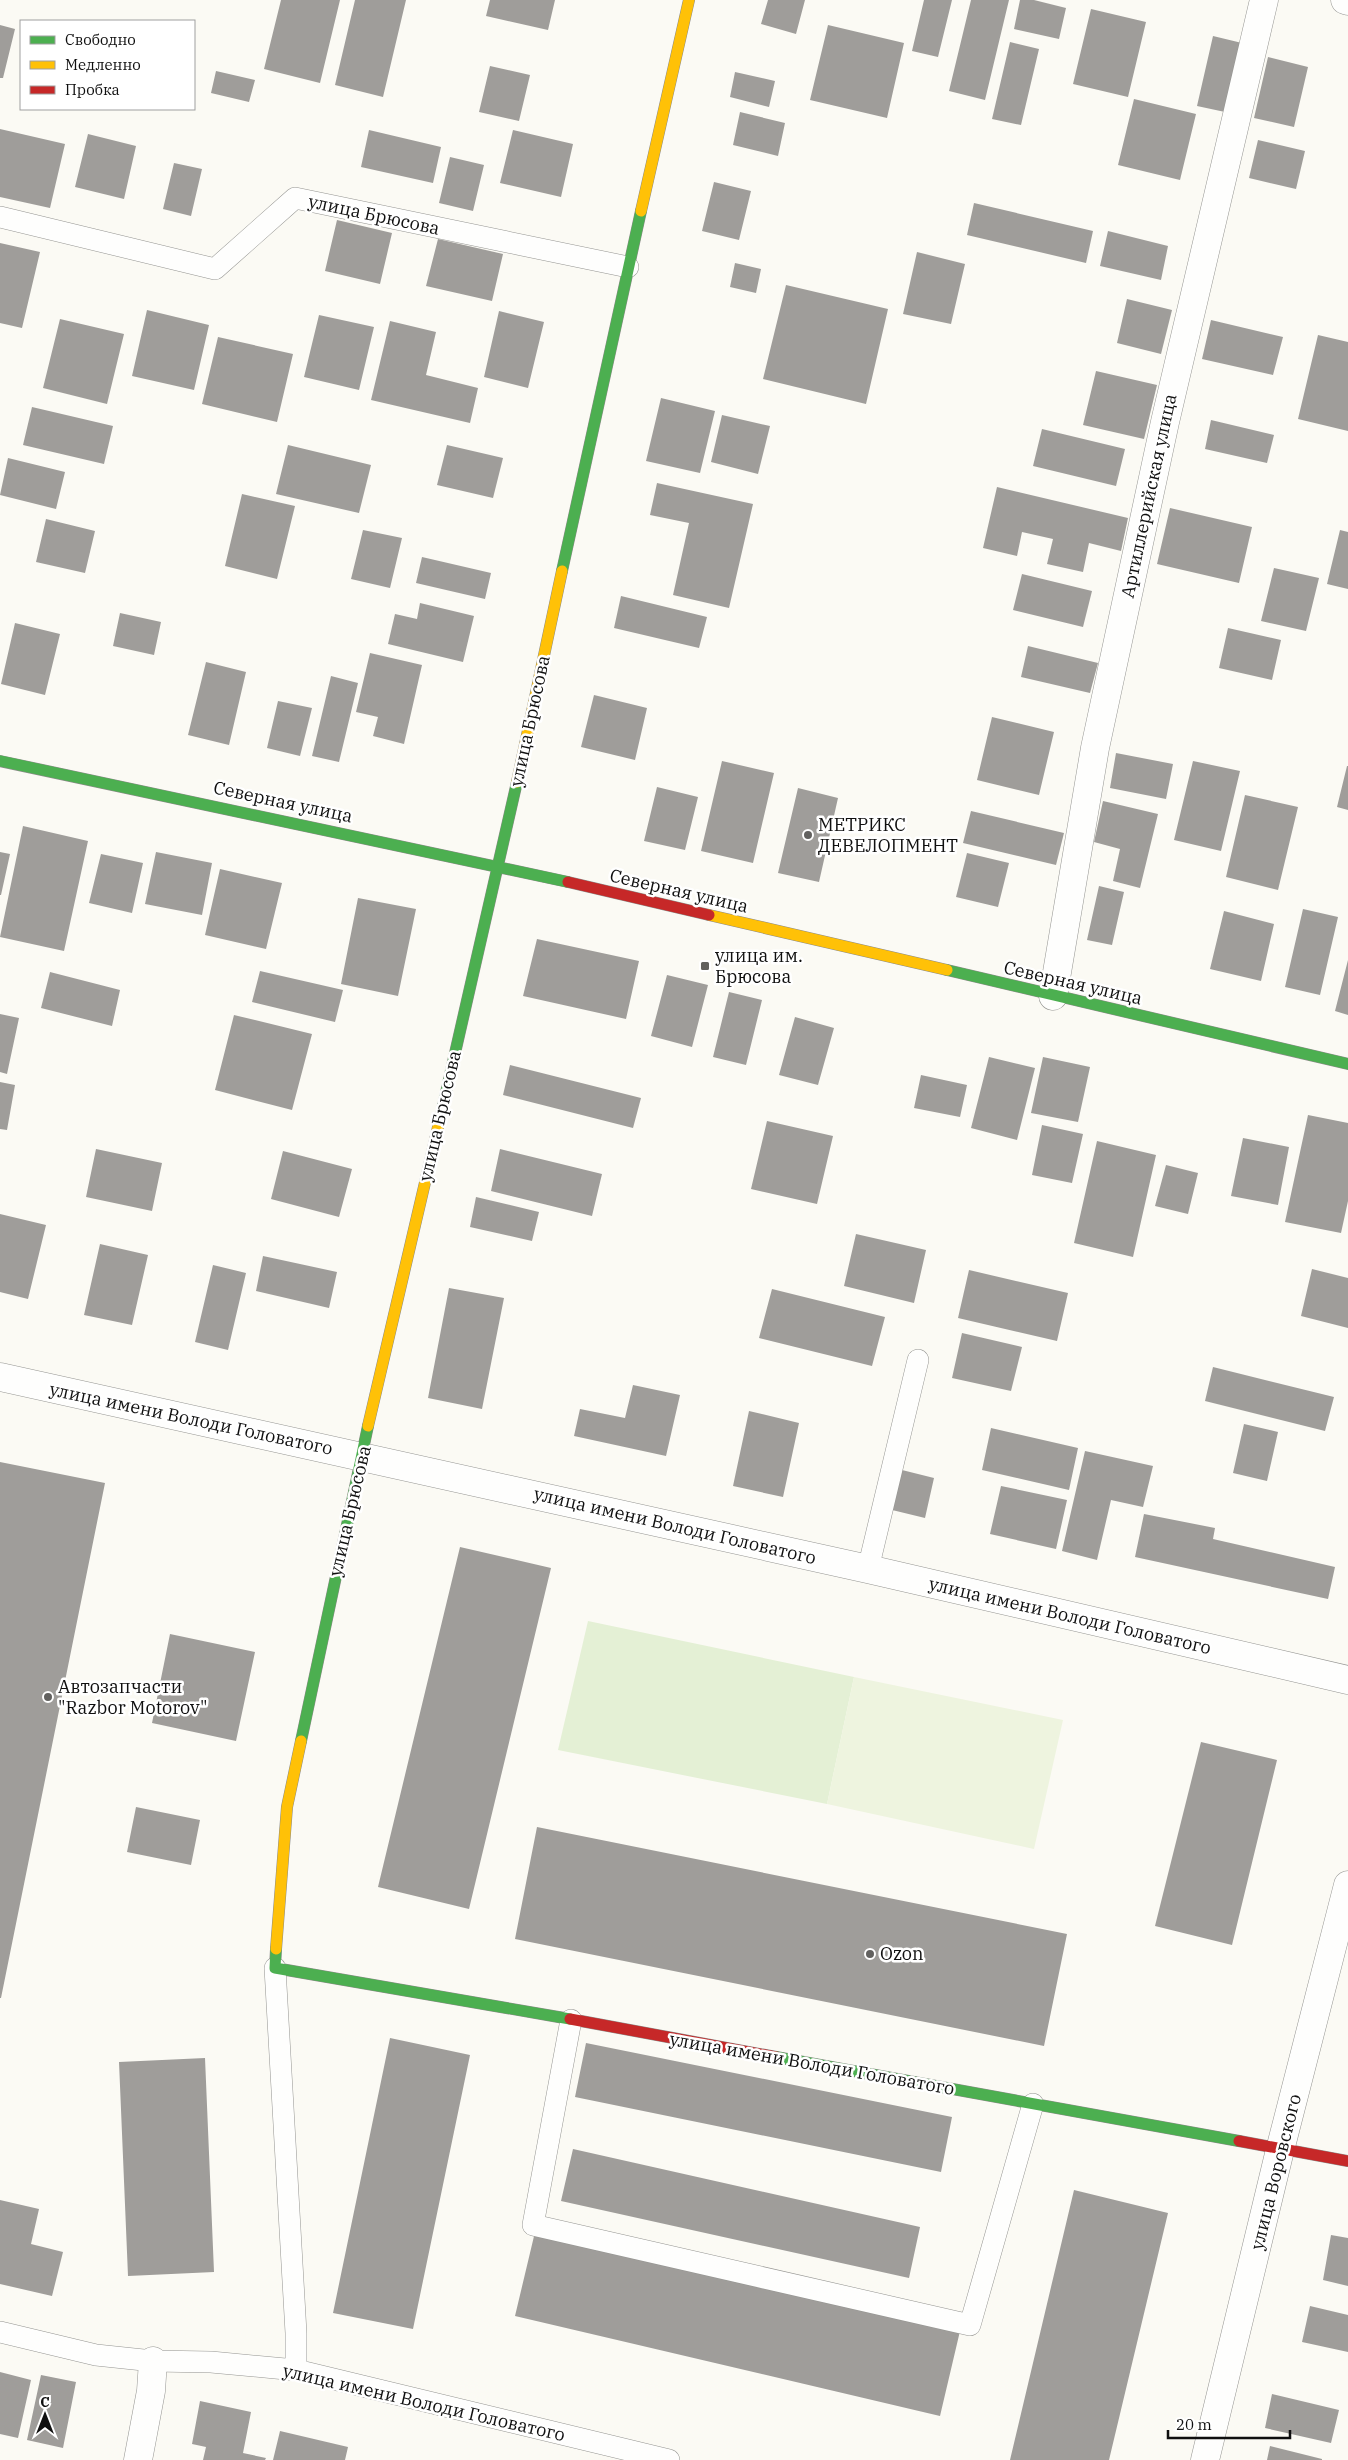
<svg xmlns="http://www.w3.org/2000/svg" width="1348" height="2460" font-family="'IBM Plex Serif',serif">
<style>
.green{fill:#e4f0d5}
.pitch{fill:#eef4df}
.building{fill:#9f9d9a}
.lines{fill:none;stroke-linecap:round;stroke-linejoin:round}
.lane-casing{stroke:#959592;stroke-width:22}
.street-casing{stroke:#959592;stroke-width:29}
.fast-casing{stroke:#8c8b89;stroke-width:12}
.slow-casing{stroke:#8c8b89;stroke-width:12}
.jam-casing{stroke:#8c8b89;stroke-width:12}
.lane{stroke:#fefefd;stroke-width:21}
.street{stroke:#fefefd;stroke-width:28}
.fast{stroke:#4caf50;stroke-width:11}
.slow{stroke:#ffc107;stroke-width:11}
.jam{stroke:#c62828;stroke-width:11}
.poi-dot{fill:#62615f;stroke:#fff;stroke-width:2}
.labels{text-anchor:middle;stroke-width:5;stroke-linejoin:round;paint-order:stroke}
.street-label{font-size:18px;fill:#0f0f0f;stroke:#fff}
.poi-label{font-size:18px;fill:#0f0f0f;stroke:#fff;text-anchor:start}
</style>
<rect width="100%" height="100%" fill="#fbfaf4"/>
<path class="green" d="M588 1621 854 1677 827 1804 558 1750Z"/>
<path class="pitch" d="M854 1677 1063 1720 1034 1849 827 1804Z"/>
<path class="building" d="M281 0H340L320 83 264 69Z
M355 0H406L383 97 335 85Z
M490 0H555L548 30 486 16Z
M768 0H805L796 34 761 24Z
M924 0H952L938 57 912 51Z
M971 0H1009L985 100 949 91Z
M1020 0H1034L1066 8 1059 39 1014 29Z
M1091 9 1146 22 1128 97 1073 84Z
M0 25 15 29 3 78H0Z
M828 25 904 43 887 118 810 100Z
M1213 36 1242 43 1225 112 1197 106Z
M1010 42 1039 49 1021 125 992 119Z
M1268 57 1308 67 1294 127 1254 118Z
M490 66 530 75 519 121 479 112Z
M216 71 255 80 249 102 211 93Z
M735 72 775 81 769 107 730 97Z
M1134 99 1196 114 1180 180 1118 165Z
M740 112 785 123 778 156 733 145Z
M0 129 65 144 50 208 0 197Z
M369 130 441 147 433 183 361 167Z
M513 130 573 144 561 197 500 183Z
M88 134 136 146 124 199 75 187Z
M1258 140 1305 151 1296 189 1249 178Z
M450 157 484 165 473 211 439 203Z
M174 163 202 169 191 216 163 209Z
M714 182 751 191 739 240 702 231Z
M974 203 1093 231 1086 263 967 235Z
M337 220 392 233 380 284 325 271Z
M1108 231 1168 246 1161 280 1100 266Z
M438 239 503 254 492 301 426 286Z
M0 243 40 252 22 328 0 323Z
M917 252 965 264 951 324 903 314Z
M735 263 761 269 756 293 730 287Z
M786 285 888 309 866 404 763 379Z
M1127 299 1172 310 1161 354 1117 343Z
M147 310 209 325 194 390 132 376Z
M499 311 544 322 528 388 484 377Z
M319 315 374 327 359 390 304 377Z
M60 319 124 334 107 404 43 388Z
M1211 320 1283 337 1273 375 1202 359Z
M390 321 436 332 426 375 478 388 470 423 371 400Z
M1318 335 1348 342V431L1298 419Z
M218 337 293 354 277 422 202 404Z
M1096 371 1157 385 1144 439 1083 425Z
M661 398 715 411 700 473 646 461Z
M32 407 113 426 104 464 23 445Z
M722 415 770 426 758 474 711 462Z
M1211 420 1274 435 1267 463 1205 449Z
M1042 429 1125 449 1116 486 1033 466Z
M288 445 371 465 359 513 276 494Z
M447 445 503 458 493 498 437 485Z
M8 458 65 472 56 509 0 495Z
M657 483 753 504 729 608 673 595 689 523 650 515Z
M997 487 1128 518 1121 551 1089 543 1083 572 1047 564 1053 539 1022 532 1017 556 983 548Z
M242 494 295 506 277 579 225 566Z
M1170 508 1252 527 1239 583 1157 564Z
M46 519 95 531 85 573 36 562Z
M363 530 402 538 390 588 351 579Z
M1340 530 1348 532V589L1327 584Z
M422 557 491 573 485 599 416 583Z
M1274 568 1319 578 1306 631 1261 621Z
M1022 574 1092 591 1083 627 1013 610Z
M621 596 707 617 699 648 614 628Z
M420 603 474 616 463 662 388 644 395 614 417 619Z
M120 613 161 622 154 655 113 646Z
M15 623 60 634 45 695 1 684Z
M1228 628 1281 640 1272 680 1219 668Z
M1028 646 1098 663 1090 693 1021 677Z
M370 653 422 665 404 744 373 736 378 717 356 712Z
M206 662 246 672 229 745 188 735Z
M331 676 358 683 339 762 312 756Z
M594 695 647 708 635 760 581 747Z
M278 701 312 708 300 756 267 748Z
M992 717 1054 732 1039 795 977 780Z
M1116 753 1173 764 1166 799 1110 788Z
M722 761 774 773 753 863 701 851Z
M1193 761 1240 771 1221 851 1174 840Z
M1347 766H1348V810L1337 807Z
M657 787 698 797 685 850 644 841Z
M798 788 838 798 819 882 778 873Z
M1245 795 1298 807 1278 890 1226 877Z
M1103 801 1158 814 1140 888 1113 881 1120 849 1094 842Z
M971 811 1064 833 1056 865 963 843Z
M23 826 88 841 64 951 0 937Z
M0 852 10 854 1 895H0Z
M156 852 212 863 202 915 145 904Z
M967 853 1009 863 998 907 956 897Z
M101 854 143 863 132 913 89 903Z
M220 869 282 883 266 949 205 935Z
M1099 886 1124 892 1112 945 1087 940Z
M358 898 416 909 398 996 341 984Z
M1303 909 1338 917 1320 995 1285 987Z
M1224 911 1274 924 1261 981 1210 969Z
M537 939 639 961 626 1019 523 996Z
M1348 960V1015L1335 1011Z
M260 971 343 990 335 1022 252 1002Z
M50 972 120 990 112 1026 41 1008Z
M667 975 708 985 692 1047 651 1036Z
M729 992 762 1000 746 1065 713 1057Z
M0 1014 19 1018 7 1074 0 1072Z
M234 1015 312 1034 292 1110 215 1090Z
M795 1017 834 1028 818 1085 779 1075Z
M989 1057 1035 1068 1017 1140 971 1128Z
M1043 1057 1090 1067 1078 1122 1031 1113Z
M510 1065 641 1098 633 1128 503 1095Z
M921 1075 967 1085 960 1117 914 1108Z
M0 1082 15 1085 7 1130 0 1129Z
M1308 1115 1348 1123V1201L1341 1233 1285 1222Z
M767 1121 833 1136 817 1204 751 1189Z
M1042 1125 1083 1134 1072 1183 1032 1175Z
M1243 1138 1289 1147 1278 1205 1231 1196Z
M1097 1141 1156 1155 1133 1257 1074 1243Z
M96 1149 162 1163 152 1211 86 1197Z
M500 1149 602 1174 592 1216 491 1191Z
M283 1151 352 1169 339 1217 271 1199Z
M1166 1165 1198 1173 1188 1214 1155 1206Z
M476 1197 539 1212 532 1241 470 1227Z
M0 1214 46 1225 28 1299 0 1292Z
M856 1234 926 1250 914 1303 844 1286Z
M100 1244 148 1255 132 1325 84 1315Z
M263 1256 337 1272 329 1308 256 1291Z
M213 1265 246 1273 228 1350 195 1342Z
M1312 1269 1348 1278V1328L1301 1316Z
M969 1270 1068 1293 1057 1341 958 1318Z
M449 1288 504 1298 482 1409 428 1398Z
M772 1289 885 1317 872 1366 759 1338Z
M962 1333 1022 1347 1011 1391 952 1378Z
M1213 1367 1334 1397 1325 1431 1205 1401Z
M633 1385 680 1395 666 1456 574 1436 580 1409 625 1418Z
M749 1411 799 1423 783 1497 733 1486Z
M1244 1424 1278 1432 1267 1481 1233 1473Z
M991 1428 1078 1448 1069 1490 982 1470Z
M1085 1451 1153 1466 1143 1507 1111 1500 1097 1560 1062 1551Z
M0 1462 105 1483 1 1998H0Z
M898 1469 934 1478 925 1518 888 1509Z
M1001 1486 1067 1500 1056 1549 990 1534Z
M1144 1514 1215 1528 1213 1539 1335 1567 1328 1599 1135 1557Z
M460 1547 551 1568 469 1909 378 1887Z
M170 1634 255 1652 236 1741 152 1723Z
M1201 1742 1277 1760 1232 1945 1155 1926Z
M136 1807 200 1820 191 1865 127 1852Z
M537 1827 1067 1934 1044 2046 515 1939Z
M390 2038 470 2055 413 2329 333 2313Z
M586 2043 952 2117 941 2172 575 2097Z
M205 2058 214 2272 128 2276 119 2062Z
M573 2149 920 2227 909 2278 561 2201Z
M1074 2190 1168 2213 1109 2460H1010Z
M0 2200 39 2209 31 2244 63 2252 52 2296 0 2284Z
M535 2232 960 2331 940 2416 515 2316Z
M1331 2235 1348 2238V2286L1323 2280Z
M1310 2306 1348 2315V2352L1302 2342Z
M0 2372 31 2380 18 2438 0 2434Z
M41 2375 76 2382 63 2448 27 2440Z
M1272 2394 1339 2410 1331 2443 1265 2428Z
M200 2401 251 2412 243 2453 266 2458 265 2460H203L206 2447 192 2444Z
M280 2431 348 2447 345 2460H273Z
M1270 2446 1322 2459V2460H1267Z"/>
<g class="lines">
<g class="lane-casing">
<path id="lane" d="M0 217 215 269 295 198 628 267
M868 1569 918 1360
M275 1968 296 2333V2370
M571 2020 533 2225 970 2325 1033 2104
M0 2332 96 2355 153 2361 211 2362 296 2370 669 2460"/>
</g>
<g class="street-casing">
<path id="street" d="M1345 0 1348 1
M1053 996 1095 748 1165 422 1264 0
M0 1377 868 1569 1348 1680
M138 2460 151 2391 153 2361
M1205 2460 1280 2150 1348 1885"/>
</g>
<g class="fast-casing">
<path id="fast" d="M562 571 641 211
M0 761 568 882
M947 970 1348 1064
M442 1110 517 782
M301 1741 368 1426
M276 1949 275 1968 570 2019
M776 2057 1239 2141"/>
</g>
<g class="slow-casing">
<path id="slow" d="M641 211 689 0
M517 782 562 571
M709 915 947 970
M368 1426 442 1110
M276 1949 287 1807 301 1741"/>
</g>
<g class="jam-casing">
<path id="jam" d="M568 882 709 915
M570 2019 776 2057
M1239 2141 1348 2161"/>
</g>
<use href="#lane" class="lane"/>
<use href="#street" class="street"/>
<use href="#fast" class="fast"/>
<use href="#slow" class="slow"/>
<use href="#jam" class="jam"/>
</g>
<g class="poi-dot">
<circle cx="808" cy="835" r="5"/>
<rect x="700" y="961" width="10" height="10" rx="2.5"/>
<circle cx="48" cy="1697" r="5"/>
<circle cx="870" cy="1954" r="5"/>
</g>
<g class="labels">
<g class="street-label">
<text transform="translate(374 215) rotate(12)" y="6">улица Брюсова</text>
<text transform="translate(1149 496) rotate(-78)" y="6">Артиллерийская улица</text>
<text transform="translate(530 721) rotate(-78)" y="6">улица Брюсова</text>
<text transform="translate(283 802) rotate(12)" y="6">Северная улица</text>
<text transform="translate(679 891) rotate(13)" y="6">Северная улица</text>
<text transform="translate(1073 983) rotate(13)" y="6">Северная улица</text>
<text transform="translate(440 1116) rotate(-77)" y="6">улица Брюсова</text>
<text transform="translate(191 1419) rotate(12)" y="6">улица имени Володи Головатого</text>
<text transform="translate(350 1511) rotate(-77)" y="6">улица Брюсова</text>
<text transform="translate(675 1526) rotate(13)" y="6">улица имени Володи Головатого</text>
<text transform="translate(1070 1616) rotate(13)" y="6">улица имени Володи Головатого</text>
<text transform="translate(812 2064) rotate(10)" y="6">улица имени Володи Головатого</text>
<text transform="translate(1276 2172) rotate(-76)" y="6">улица Воровского</text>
<text transform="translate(424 2403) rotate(13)" y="6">улица имени Володи Головатого</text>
</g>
<g class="poi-label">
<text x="818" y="831">МЕТРИКС<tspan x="818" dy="21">ДЕВЕЛОПМЕНТ</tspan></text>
<text x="715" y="962">улица им.<tspan x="715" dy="21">Брюсова</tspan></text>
<text x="58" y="1693">Автозапчасти<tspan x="58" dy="21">"Razbor Motorov"</tspan></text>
<text x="880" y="1960">Ozon</text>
</g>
</g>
<rect x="20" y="20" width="175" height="90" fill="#ffffff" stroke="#9f9f9f"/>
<rect x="30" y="36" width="25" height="8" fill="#4caf50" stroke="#9f9f9f"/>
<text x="65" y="45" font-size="15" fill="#0f0f0f">Свободно</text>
<rect x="30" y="61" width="25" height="8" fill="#ffc107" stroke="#9f9f9f"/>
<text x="65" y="70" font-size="15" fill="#0f0f0f">Медленно</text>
<rect x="30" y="86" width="25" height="8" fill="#c62828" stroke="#9f9f9f"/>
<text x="65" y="95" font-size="15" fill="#0f0f0f">Пробка</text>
<g transform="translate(45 2415)" stroke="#ffffff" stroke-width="4" paint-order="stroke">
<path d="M0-4L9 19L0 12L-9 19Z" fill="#0f0f0f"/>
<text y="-8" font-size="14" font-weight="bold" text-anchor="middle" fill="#0f0f0f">С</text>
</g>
<path d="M1168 2430v8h122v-8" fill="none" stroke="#0f0f0f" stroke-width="2.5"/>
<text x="1176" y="2430" font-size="15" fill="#0f0f0f" stroke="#ffffff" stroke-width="4" paint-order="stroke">20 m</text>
</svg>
